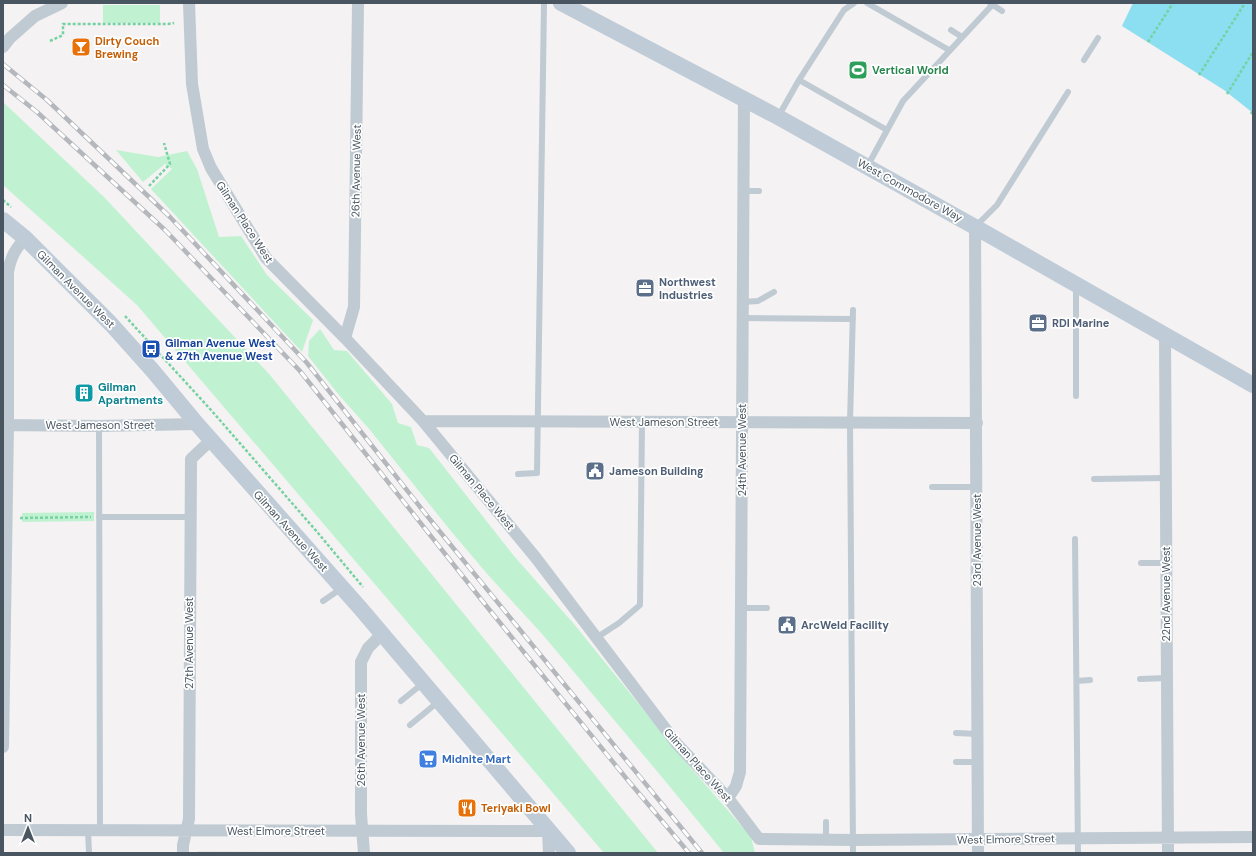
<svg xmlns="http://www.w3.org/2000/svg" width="1256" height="856" font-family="'DM Sans',sans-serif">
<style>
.education{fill:#e5e3e4}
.green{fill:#c0f2d2}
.water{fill:#8cdef1}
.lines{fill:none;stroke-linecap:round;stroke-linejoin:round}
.path{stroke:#76d2a2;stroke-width:2.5;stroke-dasharray:3 2;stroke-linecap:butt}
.lane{stroke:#bfcad2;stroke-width:6}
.street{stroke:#bfcad2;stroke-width:12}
.secondary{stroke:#bfcbd6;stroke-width:16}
.rail-casing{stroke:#b4b7bc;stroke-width:4.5}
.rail{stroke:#fff;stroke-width:3;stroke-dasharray:9;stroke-linecap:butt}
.labels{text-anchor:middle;stroke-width:3.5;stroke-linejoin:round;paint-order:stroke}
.food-label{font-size:11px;font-weight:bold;fill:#c56008;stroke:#fff;text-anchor:start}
.leisure-label{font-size:11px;font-weight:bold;fill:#27864d;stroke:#fff;text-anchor:start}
.street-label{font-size:11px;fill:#495661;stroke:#fff}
.service-label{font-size:11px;font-weight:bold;fill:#4e5e75;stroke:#fff;text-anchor:start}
.transit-label{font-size:11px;font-weight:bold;fill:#164399;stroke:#fff;text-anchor:start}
.culture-label{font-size:11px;font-weight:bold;fill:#0d838f;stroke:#fff;text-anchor:start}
.shop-label{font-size:11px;font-weight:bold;fill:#366cbe;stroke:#fff;text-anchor:start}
</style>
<rect width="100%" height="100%" fill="#f4f2f2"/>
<path class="education" d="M198 851 346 852V853H198Z"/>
<path class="green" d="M103 5H160V23H103Z
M3 102 105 198 270 375 658 853H604L137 305 3 185Z
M116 150 158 157 187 151 197 169 219 237 241 236 267 275 313 320 302 352 151 189 172 169 165 164 143 182Z
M320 329 334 350 347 351 392 404 398 423 411 427 417 445 429 448 514 556 574 624 684 760 751 837 755 853H724L666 782 543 635 489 576 450 530 370 430 339 395 308 356 309 341Z
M94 512V521L22 522V513Z"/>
<path class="water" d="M1133 3H1253V113L1224 90 1122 26Z"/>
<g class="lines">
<path class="path" d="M50 41 63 35V24H168L174 23
M1148 42 1173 3
M1199 75 1245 3
M1227 94 1253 52
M1251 114 1253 111
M149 186 170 164 164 143
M3 200 11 207
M125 316 211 410 318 533 363 587
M20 518 91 517"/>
<path class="lane" d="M867 3 949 50
M990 3 1002 11
M951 30 962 37
M1084 60 1098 38
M799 80 887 130
M778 117 799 80 844 10 854 3
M867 167 903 101 994 3
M744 191H759
M975 227 997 205 1068 92
M1076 285V396
M743 302 758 301 774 292
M742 318 853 319
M99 426 100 831
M518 474 537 473 544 3
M1094 479 1166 478
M932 487H977
M99 517H190
M1075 539 1078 853
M1141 563H1166
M323 601 342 588
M741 608H767
M596 638 619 623 640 605 642 422
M1140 679 1167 678
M1077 681 1090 680
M401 701 422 684
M410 725 438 702
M956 733 978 734
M956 762H978
M826 822V840
M88 830 89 853
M853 853 850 422 853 310"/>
<path class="street" d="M189 3 192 84 203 149 211 168 266 258 345 338 423 421 536 558 677 744 728 798 759 839 853 840 1253 837
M3 47 10 38 35 16 62 3
M975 227 978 853
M1165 334 1168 853
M345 338 354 307 358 3
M423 421 977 423
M3 425 99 426 197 424
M3 747 8 425V272C11 256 15 250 25 238
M728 798 736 786 740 772 744 98
M3 830 548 831 549 853
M183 853V845L189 819 191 459 211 440
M364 853 361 814V662L368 648 382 634"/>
<path class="secondary" d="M561 3 778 117 975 227 1253 385
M3 220 25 238 111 324 153 371 197 424 361 609 568 853"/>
<g class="rail-casing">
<path id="rail" d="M3 64 47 100 170 217 307 363 428 517 702 853
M3 85 37 112 165 230 300 371 488 608 626 778 689 853"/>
</g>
<use href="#rail" class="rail"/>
</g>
<defs>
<g id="bar-square" transform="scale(1)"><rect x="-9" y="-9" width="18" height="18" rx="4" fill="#e8710a" stroke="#fff"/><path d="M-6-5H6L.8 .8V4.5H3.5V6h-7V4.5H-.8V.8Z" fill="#fff"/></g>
<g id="stadium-square" transform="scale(1)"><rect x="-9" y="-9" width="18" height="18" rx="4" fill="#2e9e5b" stroke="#fff"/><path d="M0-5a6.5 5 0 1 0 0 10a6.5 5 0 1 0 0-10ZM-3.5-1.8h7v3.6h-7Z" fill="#fff"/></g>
<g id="office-square" transform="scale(1)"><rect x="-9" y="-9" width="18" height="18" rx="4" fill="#5c6f8a" stroke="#fff"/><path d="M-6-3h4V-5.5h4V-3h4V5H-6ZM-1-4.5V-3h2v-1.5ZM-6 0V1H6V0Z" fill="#fff"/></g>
<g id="bus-square" transform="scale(1)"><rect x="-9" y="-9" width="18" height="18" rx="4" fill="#1a4fb4" stroke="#fff"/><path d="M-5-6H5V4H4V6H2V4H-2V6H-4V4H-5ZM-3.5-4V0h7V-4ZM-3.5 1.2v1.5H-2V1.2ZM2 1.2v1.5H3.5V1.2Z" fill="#fff"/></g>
<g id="building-square" transform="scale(1)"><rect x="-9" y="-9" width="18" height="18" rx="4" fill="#0f9aa8" stroke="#fff"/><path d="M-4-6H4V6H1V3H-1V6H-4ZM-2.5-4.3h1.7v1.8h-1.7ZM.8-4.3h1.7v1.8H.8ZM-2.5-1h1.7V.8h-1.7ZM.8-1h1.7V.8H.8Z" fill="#fff"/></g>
<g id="civic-square" transform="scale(1)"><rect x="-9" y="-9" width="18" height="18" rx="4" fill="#5c6f8a" stroke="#fff"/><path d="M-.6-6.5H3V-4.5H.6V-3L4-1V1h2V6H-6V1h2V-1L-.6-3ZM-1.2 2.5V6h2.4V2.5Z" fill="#fff"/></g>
<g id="supermarket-square" transform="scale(1)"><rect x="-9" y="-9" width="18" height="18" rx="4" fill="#3f7fe0" stroke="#fff"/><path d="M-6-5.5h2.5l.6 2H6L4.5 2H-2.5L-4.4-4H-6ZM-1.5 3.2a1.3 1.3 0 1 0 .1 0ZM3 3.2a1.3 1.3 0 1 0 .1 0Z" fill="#fff"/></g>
<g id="restaurant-square" transform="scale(1)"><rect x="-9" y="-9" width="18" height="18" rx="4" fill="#e8710a" stroke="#fff"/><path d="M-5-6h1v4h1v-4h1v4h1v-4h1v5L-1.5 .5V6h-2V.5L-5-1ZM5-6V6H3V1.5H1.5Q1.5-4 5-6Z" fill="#fff"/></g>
</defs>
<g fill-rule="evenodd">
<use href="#bar-square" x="81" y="47"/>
<use href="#stadium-square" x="858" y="70"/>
<use href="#office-square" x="645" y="288"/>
<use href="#office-square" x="1038" y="323"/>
<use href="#bus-square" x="151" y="349"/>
<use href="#building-square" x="84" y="393"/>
<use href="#civic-square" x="595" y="471"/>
<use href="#civic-square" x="787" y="625"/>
<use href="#supermarket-square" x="428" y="759"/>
<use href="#restaurant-square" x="467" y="808"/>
</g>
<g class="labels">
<g class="food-label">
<text x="95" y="45">Dirty Couch<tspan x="95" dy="13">Brewing</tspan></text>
<text x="481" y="812">Teriyaki Bowl</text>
</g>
<g class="leisure-label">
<text x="872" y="74">Vertical World</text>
</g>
<g class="street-label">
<text transform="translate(356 171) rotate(-89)" y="4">26th Avenue West</text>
<text transform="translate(910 190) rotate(29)" y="4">West Commodore Way</text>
<text transform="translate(245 222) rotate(57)" y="4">Gilman Place West</text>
<text transform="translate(76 289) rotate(45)" y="4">Gilman Avenue West</text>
<text x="664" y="426">West Jameson Street</text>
<text x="100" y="429">West Jameson Street</text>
<text transform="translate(742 450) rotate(-90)" y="4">24th Avenue West</text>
<text transform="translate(482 492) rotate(50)" y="4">Gilman Place West</text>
<text transform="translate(291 531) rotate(48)" y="4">Gilman Avenue West</text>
<text transform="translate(977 540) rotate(-90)" y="4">23rd Avenue West</text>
<text transform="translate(1166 594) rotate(-90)" y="4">22nd Avenue West</text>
<text transform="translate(189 643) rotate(-90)" y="4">27th Avenue West</text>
<text transform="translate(361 740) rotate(-90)" y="4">26th Avenue West</text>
<text transform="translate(698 765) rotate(48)" y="4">Gilman Place West</text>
<text x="276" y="835">West Elmore Street</text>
<text transform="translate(1006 839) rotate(-1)" y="4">West Elmore Street</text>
</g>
<g class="service-label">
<text x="659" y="286">Northwest<tspan x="659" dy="13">Industries</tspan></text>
<text x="1052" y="327">RDI Marine</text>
<text x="609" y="475">Jameson Building</text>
<text x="801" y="629">ArcWeld Facility</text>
</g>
<g class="transit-label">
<text x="165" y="347">Gilman Avenue West<tspan x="165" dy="13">&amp; 27th Avenue West</tspan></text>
</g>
<g class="culture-label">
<text x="98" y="391">Gilman<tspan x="98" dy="13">Apartments</tspan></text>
</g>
<g class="shop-label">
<text x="442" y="763">Midnite Mart</text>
</g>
</g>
<rect width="1256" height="856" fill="none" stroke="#495661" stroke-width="8"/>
<g transform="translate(28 828)" stroke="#ffffff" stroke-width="3" paint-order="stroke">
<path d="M0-3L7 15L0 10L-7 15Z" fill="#495661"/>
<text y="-6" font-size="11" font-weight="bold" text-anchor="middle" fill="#495661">N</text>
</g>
</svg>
